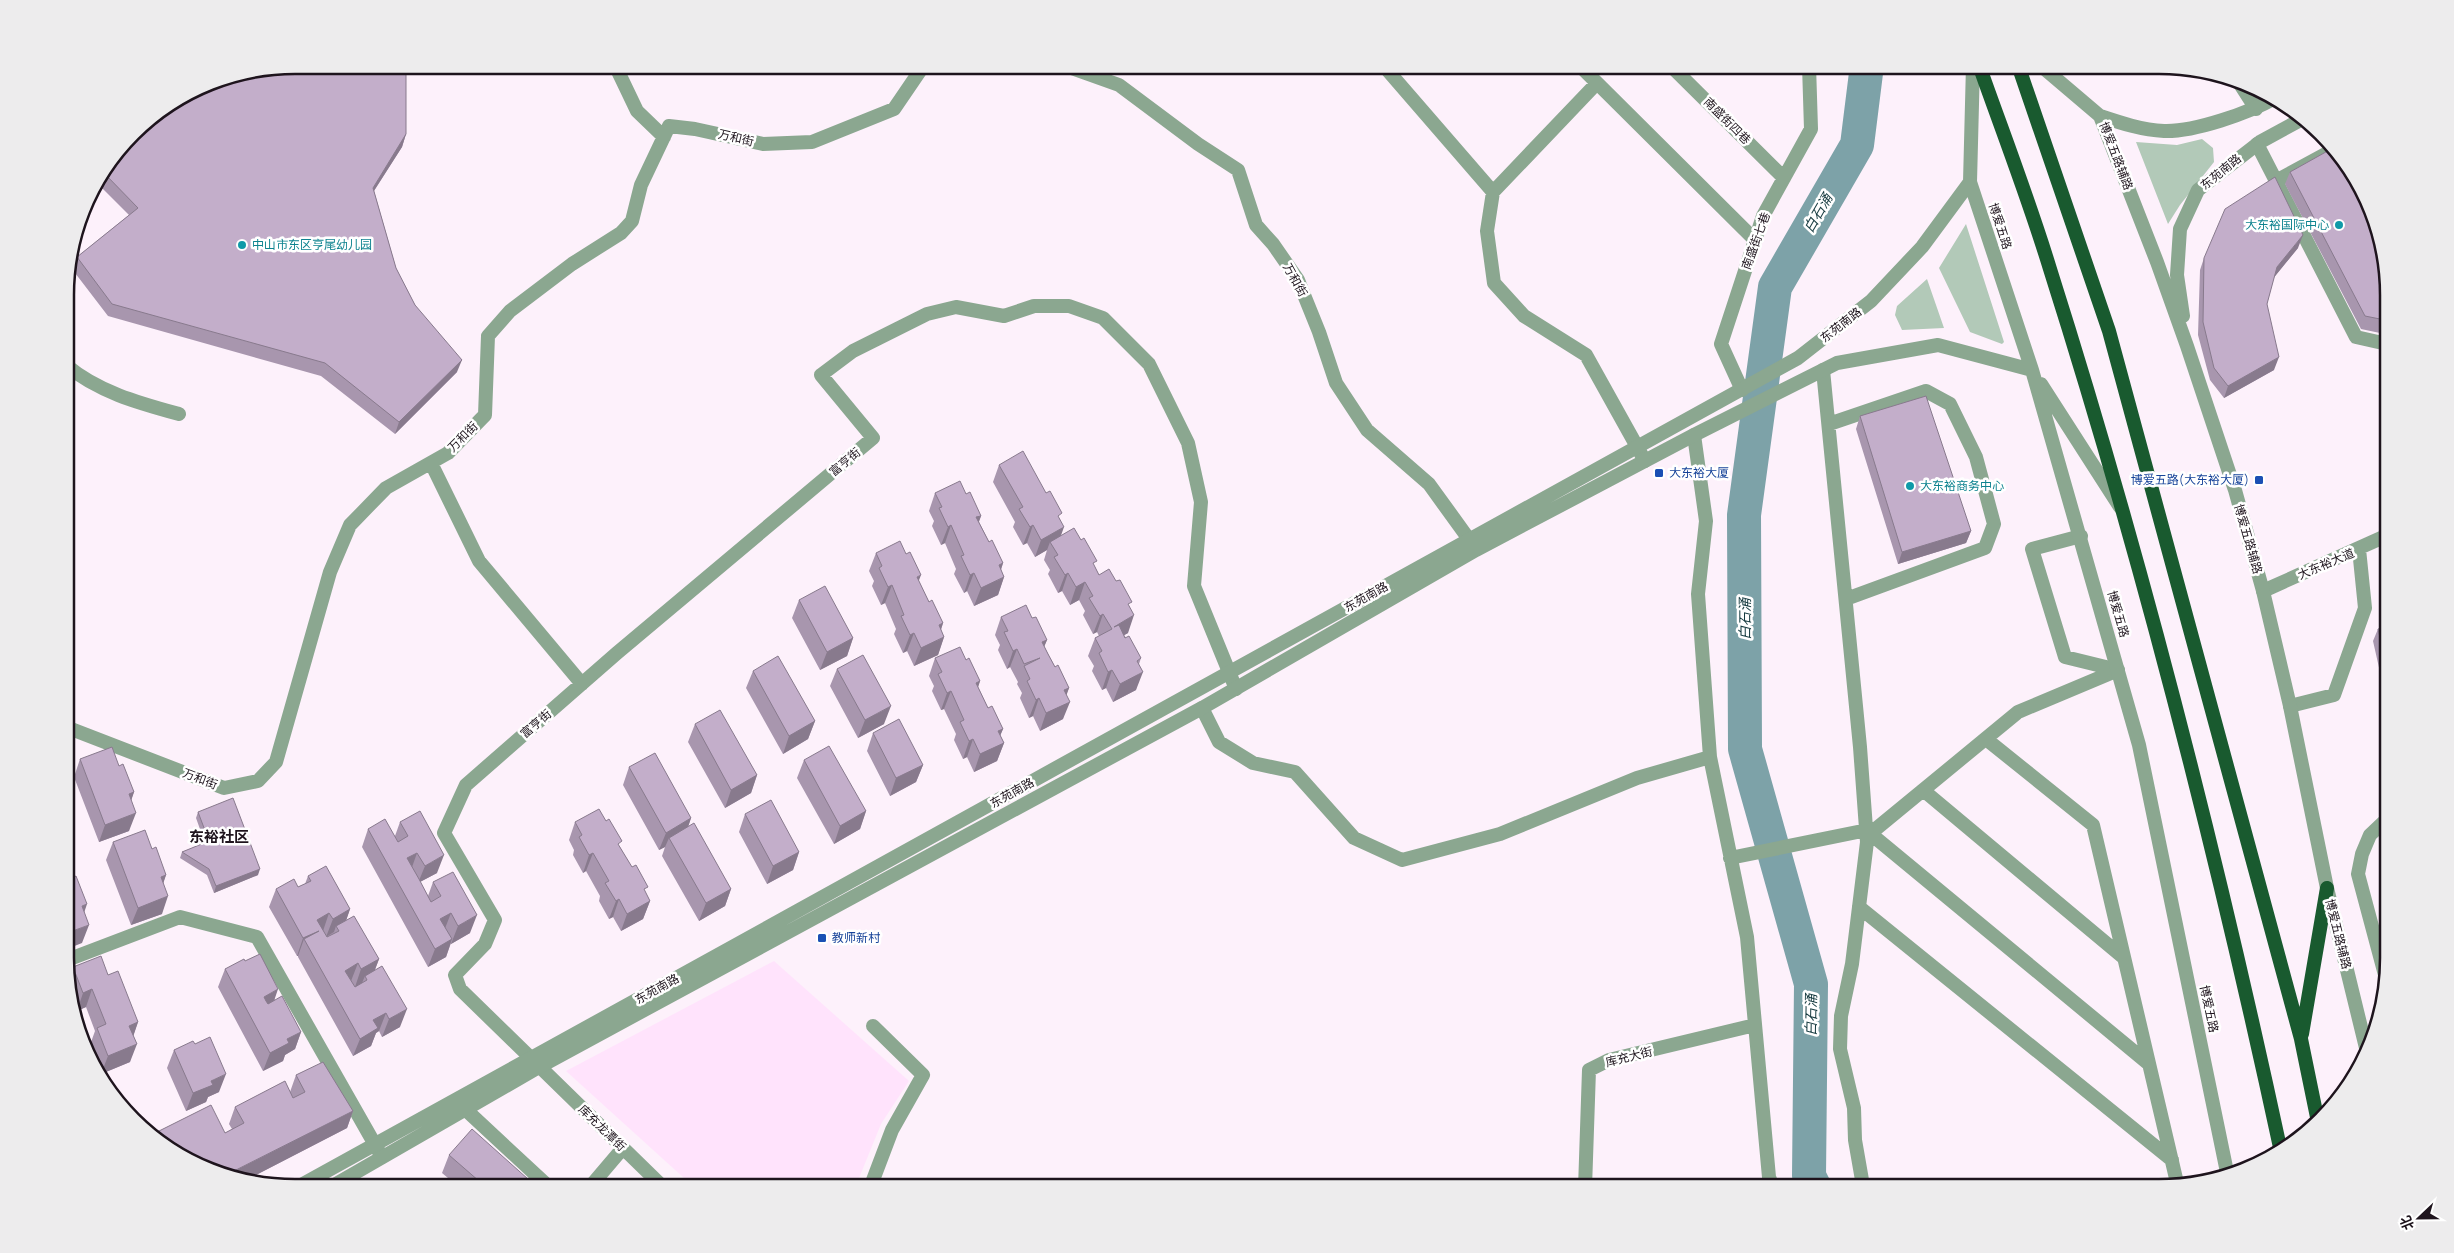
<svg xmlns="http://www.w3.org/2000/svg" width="2454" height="1253" font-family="Manrope,'Noto Sans SC',sans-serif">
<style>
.built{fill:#ffe3fc}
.green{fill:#b2c9b8}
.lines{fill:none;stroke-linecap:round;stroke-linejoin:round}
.river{stroke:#7da2a8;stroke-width:34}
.minor{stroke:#8ba790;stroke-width:14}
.tertiary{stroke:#8ba790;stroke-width:14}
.trunk{stroke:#195a2f;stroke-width:14}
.wall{fill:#a896ae}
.shaded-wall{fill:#887a8d}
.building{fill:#c3aeca;stroke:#887a8d}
.culture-dot{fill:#0f9aa8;stroke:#fff;stroke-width:2}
.transit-dot{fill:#1a4fb4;stroke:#fff;stroke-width:2}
.labels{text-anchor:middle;stroke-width:5;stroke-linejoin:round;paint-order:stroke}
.street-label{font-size:12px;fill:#1e141d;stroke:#fff}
.culture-label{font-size:12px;fill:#0d838f;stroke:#fff;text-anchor:start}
.transit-label{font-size:12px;fill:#164399;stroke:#fff;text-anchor:start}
.water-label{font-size:14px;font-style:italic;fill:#14393e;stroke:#fff}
.quarter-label{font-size:15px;font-weight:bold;fill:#1e141d;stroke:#fff}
.rim{fill:none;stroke:#1e141d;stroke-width:2.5}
</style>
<rect width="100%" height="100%" fill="#fdf1fb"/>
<path class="built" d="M774 961 909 1081 881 1124 855 1188H695L566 1071Z"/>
<path class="green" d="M2202 139 2213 148 2214 162 2180 205 2168 224 2136 142 2177 145Z
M1966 224 2004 342 2002 344 1970 332 1939 268Z
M1927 279 1944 328 1902 330 1895 315 1897 306Z"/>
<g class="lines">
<path class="river" d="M1815 1188 1809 1176 1811 984 1745 749 1744 515 1775 287 1857 145 1867 65"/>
<path class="minor" d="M615 65 637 111 664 137
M1063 65 1119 85 1198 144 1238 170 1256 225 1273 244 1298 280 1319 332 1336 383 1367 430 1429 484 1476 549
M1383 65 1493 192
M1579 65 1755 240
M1670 65 1784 178
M1597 83 1493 192 1487 231 1494 283 1524 316 1586 355 1645 461
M2240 84 2256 109
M2257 144 2356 337 2387 344
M2276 181 2335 149
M66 365C98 392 139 403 179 414
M1823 370 1860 747 1867 842 1852 964 1841 1016 1840 1049 1854 1108 1855 1140 1862 1180 1866 1188
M1742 390 1721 344 1763 216 1811 129 1809 65
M1829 424 1926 391 1950 404 1976 457 1994 524 1985 548 1846 599
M1694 435 1706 521 1698 594 1710 757 1747 937 1769 1177 1773 1188
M431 463 479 561 582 684
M2081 536 2032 549 2065 657 2118 670
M2263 591 2388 535
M2290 706 2334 695 2365 608 2359 549
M1202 708 1219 742 1253 763 1295 772 1354 838 1402 860 1500 834 1637 778 1710 757
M66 727 224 788 258 781 276 762 330 572 350 525 386 488 448 453 485 415 488 336 510 311 572 264 621 233 632 221 641 185 669 126 695 129 763 144 812 142 894 109 924 65
M1986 739 2093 825 2178 1187
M1923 790 2124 958
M1866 830 2149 1064
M1730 858 1877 828 2018 712 2118 670
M1859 907 2172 1160
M67 960 180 917 257 937 382 1157
M2385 975 2358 874 2362 854 2370 835 2389 817
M465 1109 550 1188
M589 1188 623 1148
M664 1188 460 989 455 975 485 944 495 920 444 833 466 785 617 653 873 438 821 375 853 351 927 314 956 307 1004 316 1034 306H1069L1103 318 1149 364 1188 443 1201 502 1194 586 1236 689
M870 1188 892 1130 923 1075 873 1026
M1585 1188 1589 1070 1609 1060 1755 1025"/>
<path class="tertiary" d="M1973 65 1970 182 2032 370 2139 745 2228 1177
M2040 65 2100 116 2157 262 2187 346 2235 490 2263 591 2290 706 2327 888 2367 1052
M2100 116C2121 123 2142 130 2164 131 2194 132 2249 113 2275 98
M2183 316 2177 275 2180 229 2198 190 2260 142 2304 118
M2041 384 2120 507
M296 1188 1798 358 1871 301 1922 247 1970 182
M329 1188 539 1067 1202 708 1476 550 1694 435 1837 363 1938 345 2032 370"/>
<path class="trunk" d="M1979 65C2003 133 2029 200 2050 269 2142 559 2217 854 2281 1152
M2018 65 2109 331 2301 1039 2318 1122
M2302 1034 2327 888"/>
</g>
<path class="wall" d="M143 122 406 134 402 147 374 191 396 268 415 305 457 372 395 434 321 376 108 316 72 269 77 257 129 215 97 183Z
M2333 148 2387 329 2380 333 2361 329 2285 184 2290 172Z
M2298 248 2274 277 2267 304 2274 370 2224 398 2210 380 2198 335 2200 270 2204 258Z
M1860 416 1971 531 1966 543 1898 564 1856 429Z
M999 465 1060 519 1061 536 1095 567 1099 575 1130 608 1128 633 1124 635 1141 658 1139 664 1136 690 1113 702 1106 688 1102 690 1092 671 1094 666 1088 656 1095 638 1099 636 1097 632 1093 634 1083 615 1085 611 1079 600 1070 605 1062 591 1058 593 1048 574 1050 570 1044 560 1047 550 1035 557 1027 543 1023 545 1013 527 1015 522 993 482Z
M935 493 966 494 981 516 979 522 989 542 1003 563 1001 570 1004 577 998 595 974 606 967 591 964 593 954 574 956 569 945 543 941 545 932 526 934 521 929 511Z
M876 553 919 582 929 602 943 623 941 630 944 637 938 655 914 666 907 651 903 653 894 634 896 629 885 603 881 605 872 586 874 581 869 571Z
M799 600 853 638 847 656 820 670 792 618Z
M1001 617 1032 618 1047 640 1044 646 1055 667 1069 688 1066 695 1063 719 1040 731 1033 716 1029 718 1020 698 1022 693 1017 684 1018 682 1010 667 1007 669 998 650 1000 645 995 635Z
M2388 627V679L2382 681 2373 641 2378 629Z
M935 658 966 660 980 681 978 687 988 708 1003 729 1000 735 1004 743 997 761 974 772 967 757 963 759 954 740 956 734 944 709 941 710 932 691 934 686 929 676Z
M837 669 884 724 858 738 830 686Z
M753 671 815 721 808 739 783 754 746 688Z
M695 724 757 775 751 793 725 808 688 742Z
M873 733 923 765 916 782 890 796 867 751Z
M80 759 119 766 134 792 131 800 129 831 99 842 74 777Z
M804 760 866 811 860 829 834 844 797 778Z
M629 767 691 818 688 827 731 889 725 906 699 921 662 856 665 847 659 850 623 785Z
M198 812 258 875 214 893 207 875 180 858 182 852 205 843 196 818Z
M745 814 799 852 793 870 767 884 739 832Z
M400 822 437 873 420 882 428 896 433 882 470 933 451 944V943L446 957 428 967 362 847 368 829 395 836Z
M575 822 620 847 650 901 643 919 621 931 613 917 609 919 599 901 600 896 586 871 583 873 573 855 574 850 569 840Z
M113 842 152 849 166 875 163 883 162 914 131 925 106 860Z
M2389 865V891L2380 887Z
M308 876 350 909 346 920 379 959 375 970 400 1027 382 1037 379 1031 376 1033 371 1046 353 1056 298 957V956H297L269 907 276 889 298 887 305 884Z
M245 961 275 1000 301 1032 295 1049 285 1055 283 1061 263 1071 218 987 225 969Z
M73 967 108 975 138 1022 133 1036 130 1062 101 1074 90 1045 95 1031 86 1007 77 1011 67 986Z
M195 1044 219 1092 208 1097 206 1102 186 1111 167 1068 174 1050Z
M296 1075 353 1111 347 1128 250 1178 193 1164 225 1133 232 1129 229 1124 235 1107 290 1092Z
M449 1155 538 1188H460L442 1173Z"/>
<path class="shaded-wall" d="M406 134 402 147 368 200 373 188Z
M2303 235 2298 248 2272 280 2277 267Z
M2387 319V329L2380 333 2385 320Z
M2279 357 2274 370 2224 398 2228 386Z
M462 360 457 372 395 434 399 422Z
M981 516 974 533 976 517Z
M951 525 945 543 941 545 948 527Z
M1033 525 1027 543 1023 545 1030 527Z
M1064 527 1058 544 1050 542 1047 550 1035 557 1041 540Z
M1971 531 1966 543 1898 564 1902 552Z
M1003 563 997 581 1004 577 998 595 974 606 981 588 999 565Z
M974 573 967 591 964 593 970 575Z
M1068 573 1062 591 1058 593 1065 575Z
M921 575 914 593 917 577Z
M1085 582 1079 600 1070 605 1076 587Z
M892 585 885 603 881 605 888 587Z
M1103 614 1097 632 1093 634 1100 616Z
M1134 615 1128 633 1107 645 1114 627Z
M943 623 937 641 944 637 938 655 914 666 921 648 939 625Z
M914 633 907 651 903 653 910 635Z
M853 638 847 656 820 670 827 652Z
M1047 640 1040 657 1042 642Z
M1017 649 1010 667 1007 669 1013 651Z
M2387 668H2388V679L2382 681Z
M1112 670 1106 688 1102 690 1108 672Z
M1143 672 1136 690 1113 702 1120 684Z
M980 681 974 699 976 683Z
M1069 688 1063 705 1070 702 1063 719 1040 731 1046 713 1064 690Z
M951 691 944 709 941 710 947 693Z
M1039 698 1033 716 1029 718 1036 700Z
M891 706 884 724 858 738 865 720Z
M815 721 808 739 783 754 789 736Z
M1003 729 996 746 1004 743 997 761 974 772 980 754 998 731Z
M973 739 967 757 963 759 969 741Z
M923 765 916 782 890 796 896 778Z
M757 775 751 793 725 808 731 790Z
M134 792 128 810 129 794Z
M866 811 860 829 834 844 840 826Z
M136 813 129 831 99 842 105 825Z
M691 818 685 836 669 838 665 847 659 850 666 833Z
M799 852 793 870 767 884 773 866Z
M417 853 411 870 407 858Z
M593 853 586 871 583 873 589 855Z
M444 855 437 873 418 883 425 866Z
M260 869 258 875 214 893 216 886Z
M166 875 160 893 161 877Z
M731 889 725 906 699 921 706 903Z
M168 896 162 914 131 925 138 908Z
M619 899 613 917 609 919 616 901Z
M650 901 643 919 621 931 627 914Z
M87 904 81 922 82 906Z
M350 909 344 927 336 926 334 932 326 937 333 919Z
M329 913 323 931 304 939 298 956H297L303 938 317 920Z
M451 913 444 931 440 919Z
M477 915 470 933 451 944 458 926Z
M89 925 82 943 67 949V933Z
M452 939 446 957 428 967 435 949Z
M379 959 372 977 365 976 362 983 355 987 361 969Z
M358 963 351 981 345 971Z
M92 989 86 1007 77 1011 83 993Z
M278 989 272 1007 258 1014 264 997Z
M407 1009 400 1027 382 1037 389 1019Z
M386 1013 379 1031 376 1033 371 1046 353 1056 360 1039 373 1020Z
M138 1022 132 1040 129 1026Z
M301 1032 295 1049 285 1055 283 1061 263 1071 270 1053 287 1039Z
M137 1044 130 1062 101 1074 108 1056Z
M226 1074 219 1092 208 1097 206 1102 186 1111 193 1093 211 1081Z
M353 1111 347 1128 250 1178 230 1173Z"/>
<path class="building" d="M295 65H406V134L373 188 396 268 415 305 462 360 399 422 325 363 112 304 77 257 138 208 104 173 143 122 207 82Z
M2333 148 2350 167 2387 265V319L2385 320 2365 316 2290 172Z
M2275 177 2303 235 2277 267 2267 304 2279 357 2228 386 2214 368 2203 322 2204 258 2225 209Z
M1926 396 1971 531 1902 552 1860 416Z
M1023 451 1046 493 1050 491 1062 513 1058 516 1064 527 1041 540 1033 525 1030 527 1019 509 1023 507 999 465Z
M960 481 966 494 970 492 981 516 976 517 989 542 992 540 1003 563 999 565 1004 577 981 588 974 573 970 575 961 556 964 555 951 525 948 527 939 508 942 507 935 493Z
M1074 528 1081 540 1084 538 1097 561 1093 563 1099 575 1109 569 1116 581 1120 580 1132 602 1128 604 1134 615 1114 627 1119 625 1125 638 1129 636 1141 658 1137 661 1143 672 1120 684 1112 670 1108 672 1099 653 1102 651 1095 638 1112 629 1103 614 1100 616 1089 598 1093 596 1085 582 1076 587 1068 573 1065 575 1054 557 1058 555 1050 542Z
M900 541 906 554 910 552 921 575 917 577 929 602 932 600 943 623 939 625 944 637 921 648 914 633 910 635 901 616 904 615 892 585 888 587 879 568 882 566 876 553Z
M825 586 853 638 827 652 799 600Z
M1026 605 1032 618 1036 617 1047 640 1042 642 1048 654 1055 667 1058 665 1069 688 1064 690 1070 702 1046 713 1039 698 1036 700 1027 681 1030 679 1024 666 1040 658 1024 664 1017 649 1013 651 1004 632 1008 631 1001 617Z
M2388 627V668H2387L2378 629Z
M960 647 966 660 969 658 980 681 976 683 988 708 992 706 1003 729 998 731 1004 743 980 754 973 739 969 741 960 722 964 720 951 691 947 693 938 674 942 672 935 658Z
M863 655 891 706 865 720 837 669Z
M778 656 815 721 789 736 753 671Z
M720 710 757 775 731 790 695 724Z
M899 719 923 765 896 778 873 733Z
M829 746 866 811 840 826 804 760Z
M112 747 119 766 123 764 134 792 129 794 136 813 105 825 80 759Z
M655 753 691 818 666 833 629 767Z
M233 798 260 869 216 886 209 869 182 852 209 841 198 812Z
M771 800 799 852 773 866 745 814Z
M599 809 606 821 609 819 622 841 618 844 632 867 636 865 648 887 644 889 650 901 627 914 619 899 616 901 605 883 609 881 593 853 589 855 579 837 582 835 575 822Z
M420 811 444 855 425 866 417 853 407 858 419 879 431 902 441 896 433 882 453 872 477 915 458 926 451 913 440 919 452 939 435 949 368 829 385 819 398 842 408 836 400 822Z
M694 823 731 889 706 903 669 838Z
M145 830 152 849 156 847 166 875 161 877 168 896 138 908 113 842Z
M67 863 72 878 76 876 87 904 82 906 89 925 67 933Z
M326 866 350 909 333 919 329 913 317 920 327 937 339 931 336 926 354 916 379 959 361 969 358 963 345 971 355 987 367 980 365 976 382 966 407 1009 389 1019 386 1013 373 1020 378 1028 360 1039 304 939 319 931 303 938 276 889 294 879 298 887 311 881 308 876Z
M260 954 278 989 264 997 266 1001 268 1004 282 996 301 1032 287 1039 289 1043 270 1053 225 969 244 959 245 961Z
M101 956 108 975 118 971 138 1022 129 1026 137 1044 108 1056 97 1028 106 1024 92 989 83 993 73 967Z
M210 1037 226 1074 211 1081 213 1085 193 1093 174 1050 193 1041 195 1044Z
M323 1062 353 1111 230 1173 193 1164 155 1133 211 1105 225 1133 244 1123 235 1107 285 1081 293 1098 305 1092 296 1075Z
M472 1129 538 1188H487L449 1155Z"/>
<g class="culture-dot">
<circle cx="2339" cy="225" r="5"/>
<circle cx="242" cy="245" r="5"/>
<circle cx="1910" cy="486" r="5"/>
</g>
<g class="transit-dot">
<rect x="1654" y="468" width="10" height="10" rx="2.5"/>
<rect x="2254" y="475" width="10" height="10" rx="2.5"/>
<rect x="817" y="933" width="10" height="10" rx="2.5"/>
</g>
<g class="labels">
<g class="street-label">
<text transform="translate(1727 121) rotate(45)" y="4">南盛街四巷</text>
<text transform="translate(736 138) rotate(13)" y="4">万和街</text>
<text transform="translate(2116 156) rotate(69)" y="4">博爱五路辅路</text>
<text transform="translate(2221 172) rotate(-39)" y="4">东苑南路</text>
<text transform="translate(2000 226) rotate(72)" y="4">博爱五路</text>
<text transform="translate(1756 241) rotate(-70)" y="4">南盛街七巷</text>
<text transform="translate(1295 280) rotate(61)" y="4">万和街</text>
<text transform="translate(1841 325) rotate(-38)" y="4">东苑南路</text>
<text transform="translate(463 437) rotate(-45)" y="4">万和街</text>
<text transform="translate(845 462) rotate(-40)" y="4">富亨街</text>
<text transform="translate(2248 539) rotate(74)" y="4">博爱五路辅路</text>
<text transform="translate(2326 564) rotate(-23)" y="4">大东裕大道</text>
<text transform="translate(1366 597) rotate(-29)" y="4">东苑南路</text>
<text transform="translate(2118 614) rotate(74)" y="4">博爱五路</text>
<text transform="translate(536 724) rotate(-41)" y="4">富亨街</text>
<text transform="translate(200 779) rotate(21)" y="4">万和街</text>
<text transform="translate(1012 793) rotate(-29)" y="4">东苑南路</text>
<text transform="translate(2338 934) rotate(76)" y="4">博爱五路辅路</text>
<text transform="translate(657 989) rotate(-29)" y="4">东苑南路</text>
<text transform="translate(2209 1009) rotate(78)" y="4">博爱五路</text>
<text transform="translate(1629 1057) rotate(-14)" y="4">库充大街</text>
<text transform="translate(602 1128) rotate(44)" y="4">库充龙潭街</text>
</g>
<g class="culture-label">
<text x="2329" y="229" text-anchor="end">大东裕国际中心</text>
<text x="252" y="249">中山市东区亨尾幼儿园</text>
<text x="1920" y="490">大东裕商务中心</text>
</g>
<g class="transit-label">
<text x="1669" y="477">大东裕大厦</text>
<text x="2249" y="484" text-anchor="end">博爱五路(大东裕大厦)</text>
<text x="832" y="942">教师新村</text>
</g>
<g class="water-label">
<text transform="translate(1818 213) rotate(-60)" y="5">白石涌</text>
<text transform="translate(1745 619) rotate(-90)" y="5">白石涌</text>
<text transform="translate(1811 1015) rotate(-89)" y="5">白石涌</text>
</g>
<g class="quarter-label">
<text x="219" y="842">东裕社区</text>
</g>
</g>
<path d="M0 0H2454V1253H0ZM295 74H2159A221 221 0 0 1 2380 295V958A221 221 0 0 1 2159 1179H295A221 221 0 0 1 74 958V295A221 221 0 0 1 295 74Z" fill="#edeced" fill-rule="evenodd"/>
<path class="rim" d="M295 74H2159A221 221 0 0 1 2380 295V958A221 221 0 0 1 2159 1179H295A221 221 0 0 1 74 958V295A221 221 0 0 1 295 74Z"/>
<g transform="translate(2419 1218) rotate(248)" stroke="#ffffff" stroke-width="4" paint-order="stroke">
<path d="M0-4L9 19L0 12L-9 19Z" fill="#1e141d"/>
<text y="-8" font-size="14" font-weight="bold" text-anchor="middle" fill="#1e141d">北</text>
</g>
</svg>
